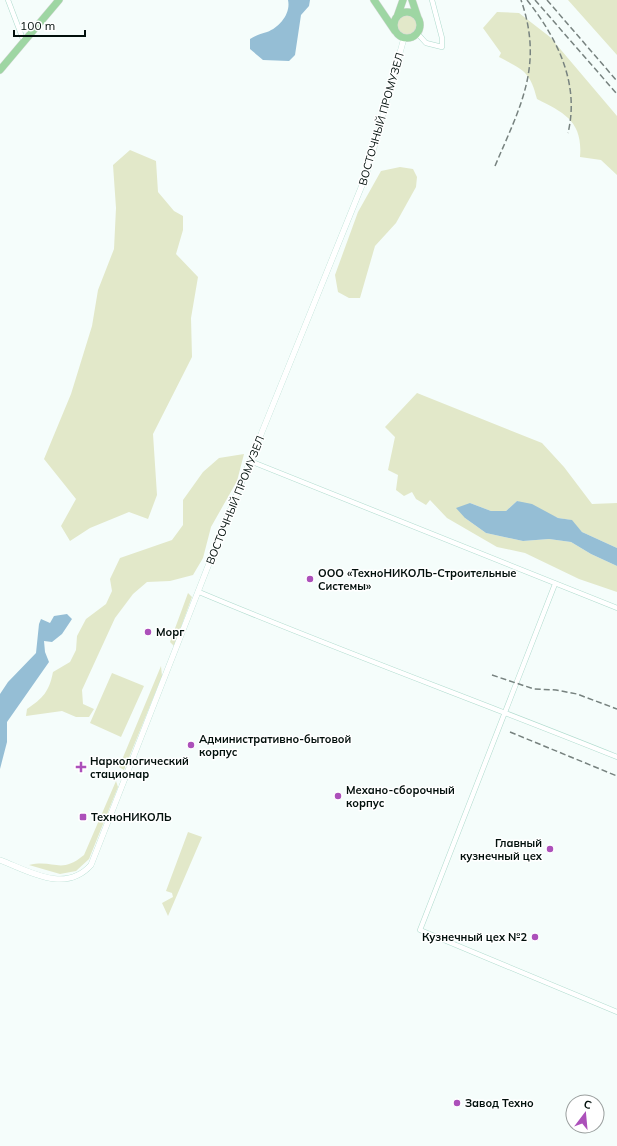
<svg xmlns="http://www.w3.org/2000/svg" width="617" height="1146" font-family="Mulish,sans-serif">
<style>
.green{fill:#e2e8c9}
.water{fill:#95bed5}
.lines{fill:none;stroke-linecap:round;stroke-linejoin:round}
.minor-casing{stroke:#afdbce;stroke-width:5.5}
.tertiary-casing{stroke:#afdbce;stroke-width:6}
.primary-casing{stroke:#d7d9d8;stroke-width:8}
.minor{stroke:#fff;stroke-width:4.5}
.tertiary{stroke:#fff;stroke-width:5.5}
.primary{stroke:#9ed6a3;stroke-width:7}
.rail{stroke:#77827f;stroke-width:1.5;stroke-dasharray:6 3;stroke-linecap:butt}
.poi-dot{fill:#ac50ba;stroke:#fff;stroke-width:1.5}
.labels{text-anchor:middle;stroke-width:3;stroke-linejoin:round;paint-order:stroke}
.street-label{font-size:11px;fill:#02100c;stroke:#fff}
.poi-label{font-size:11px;font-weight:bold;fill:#02100c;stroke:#fff;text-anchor:start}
</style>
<rect width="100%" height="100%" fill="#f5fdfb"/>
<path class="green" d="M568 0H617V55Z
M497 12 519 13 550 37 617 116V175L601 160 580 157C583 122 565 113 537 99 530 71 523 70 499 57L501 53 483 28Z
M396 26a11 11 0 1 1 22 0a11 11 0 1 1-22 0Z
M130 150 156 161 158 192 174 211 183 216V230L176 254 198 277 191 318 192 357 153 434 157 495 148 519 129 512 90 528 70 541 61 526 76 499 44 459 71 394 92 326 98 290 114 249 116 208 113 165Z
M400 167 413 169 417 177 416 187 396 223 375 246 360 298H349L338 292 335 275 358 212 381 171Z
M417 393 542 443 564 467 592 504 617 503V548L582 532 571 520 558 518 517 501 506 511H491L470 503 465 518 486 533 523 541 549 539 571 542 591 554 617 566V592L579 579 525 553 497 547 447 518 430 500 426 505 416 499 412 492 404 496 396 490 398 475 388 470 395 437 385 427Z
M244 454 237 481 211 527 203 558 193 575 170 581 147 582 133 594 115 618 82 690 83 704 94 709 89 717H76L62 711 26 716 27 709C43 698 49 692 53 672L70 662 76 650 77 636 86 619 106 604 112 591 110 579 120 558 172 540 183 525V500L203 472 219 458Z
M188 593 192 597 174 646 170 642Z
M161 666 162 676 124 770 119 767Z
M112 673 144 686 121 737 90 723Z
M116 781 118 787 89 859 76 871 60 874 29 865C55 859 60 875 84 855Z
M188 832 202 837 168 916 162 903 173 897 172 893 166 891Z"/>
<path class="water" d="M288 0H310L309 6 301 15 295 55 289 61 263 60 250 49V39C256 35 261 34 267 32 280 27 291 13 288 0Z
M517 501 532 504 558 518 572 520 582 532 617 548V566L591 554 571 542 549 539 523 541 486 533 465 518 456 508 470 503 491 511H506Z
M67 614 72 619 62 634 52 642 44 641 45 652 49 662 7 722V742L0 769V694L8 682 36 653 39 624 41 619 50 623 54 616Z"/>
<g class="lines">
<g class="minor-casing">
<path id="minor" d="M8 0 24 42
M417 33 426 43 442 47V38L432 0
M250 461 617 608
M555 584 420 930 617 1012
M199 592C337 650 478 701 617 757"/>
</g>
<g class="tertiary-casing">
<path id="tertiary" d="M0 860C29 871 65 894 91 865L221 533 367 173 404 38"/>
</g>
<g class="primary-casing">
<path id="primary" d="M374 0 395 31
M412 0 418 18
M394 25a13 13 0 1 1 26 0a13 13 0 1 1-26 0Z
M397 17 403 0
M0 70 59 0"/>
</g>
<use href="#minor" class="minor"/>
<use href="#tertiary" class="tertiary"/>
<use href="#primary" class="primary"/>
<path class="rail" d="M527 0C557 38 580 83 568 133
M535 0 617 94
M547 0 617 81
M495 166C520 107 544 66 521 0
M492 675 534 689 556 690 577 694 617 709
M510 732 617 776"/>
</g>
<g class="poi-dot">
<circle cx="310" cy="579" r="4"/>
<circle cx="148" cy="632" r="4"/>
<circle cx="191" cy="745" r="4"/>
<path d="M79 761h4v4h4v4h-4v4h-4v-4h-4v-4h4z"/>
<circle cx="338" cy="796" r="4"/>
<rect x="79" y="813" width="8" height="8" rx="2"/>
<circle cx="550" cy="849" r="4"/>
<circle cx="535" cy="937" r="4"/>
<circle cx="457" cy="1103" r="4"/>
</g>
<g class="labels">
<g class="street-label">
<text transform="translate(381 119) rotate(-74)" y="4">ВОСТОЧНЫЙ ПРОМУЗЕЛ</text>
<text transform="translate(235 500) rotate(-68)" y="4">ВОСТОЧНЫЙ ПРОМУЗЕЛ</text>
</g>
<g class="poi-label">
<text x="318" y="577">ООО «ТехноНИКОЛЬ-Строительные<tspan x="318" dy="13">Системы»</tspan></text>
<text x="156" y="636">Морг</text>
<text x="199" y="743">Административно-бытовой<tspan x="199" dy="13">корпус</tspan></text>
<text x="90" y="765">Наркологический<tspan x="90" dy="13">стационар</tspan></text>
<text x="346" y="794">Механо-сборочный<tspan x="346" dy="13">корпус</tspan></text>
<text x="91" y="821">ТехноНИКОЛЬ</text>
<text x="542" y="847" text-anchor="end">Главный<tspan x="542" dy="13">кузнечный цех</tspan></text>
<text x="527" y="941" text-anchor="end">Кузнечный цех №2</text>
<text x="465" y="1107">Завод Техно</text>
</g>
</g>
<g transform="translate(585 1114) rotate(16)"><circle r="19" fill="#ffffff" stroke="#9a9f9e"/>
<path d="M0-3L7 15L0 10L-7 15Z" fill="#ac50ba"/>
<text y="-6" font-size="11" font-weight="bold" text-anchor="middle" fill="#02100c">С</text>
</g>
<path d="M14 30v6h71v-6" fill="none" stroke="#02100c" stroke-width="2"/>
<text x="20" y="30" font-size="12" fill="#02100c" stroke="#ffffff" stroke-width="3" paint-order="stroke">100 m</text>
</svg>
